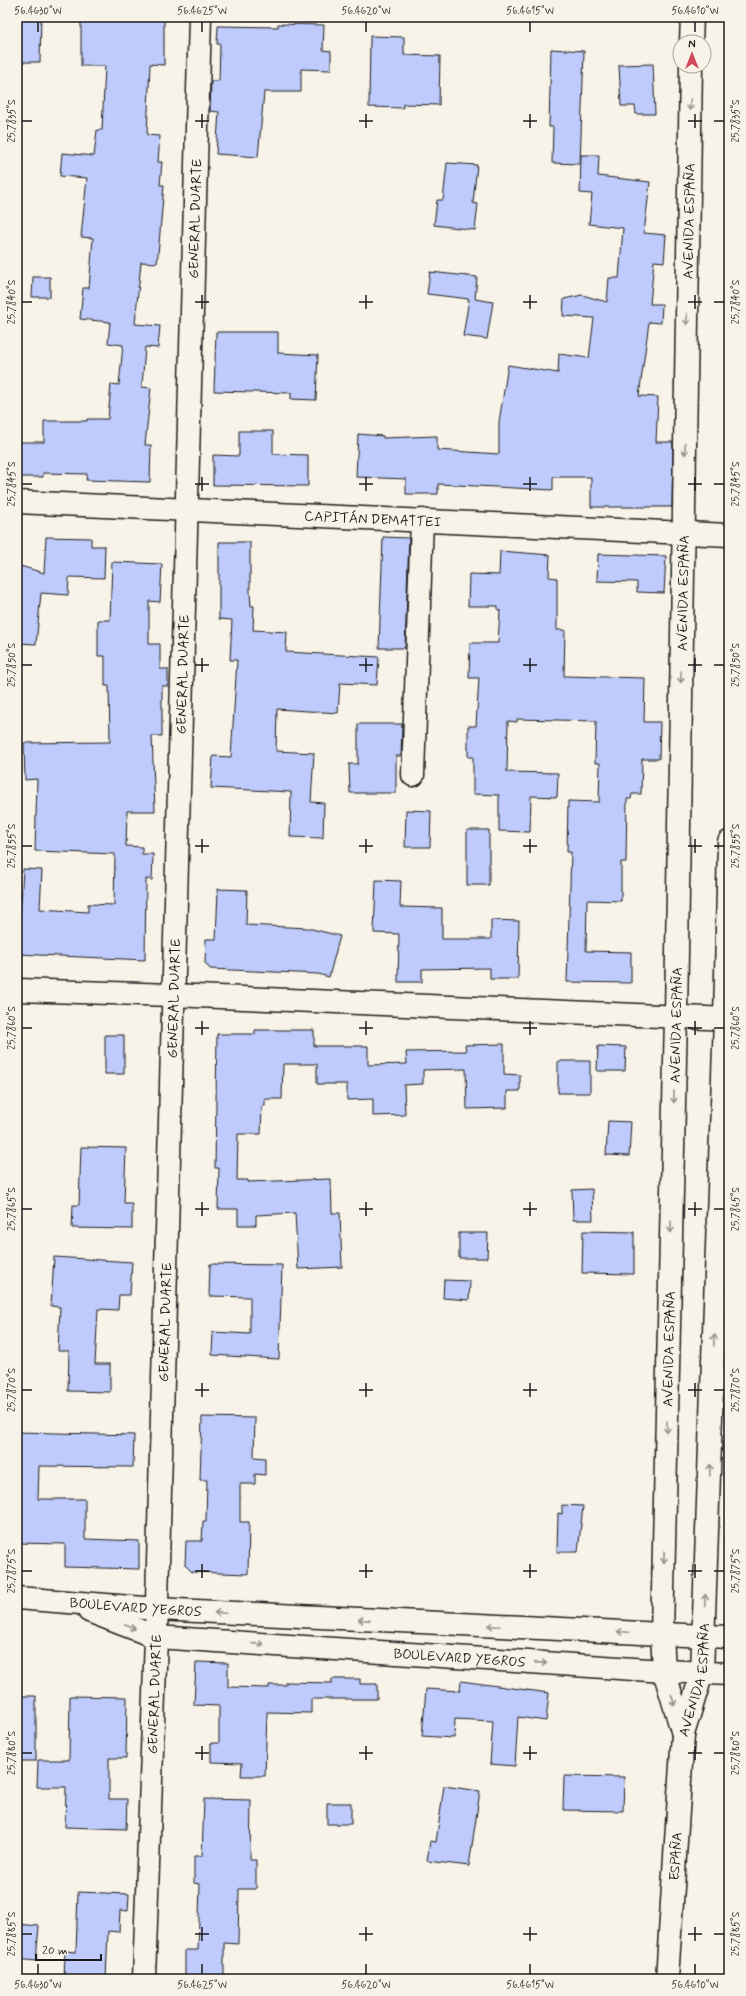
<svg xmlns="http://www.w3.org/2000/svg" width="746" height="1996" font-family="Mynerve,sans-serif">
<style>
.building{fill:#becbfc;stroke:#1c1c1c}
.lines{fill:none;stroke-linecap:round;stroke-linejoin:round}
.street-casing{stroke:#1c1c1c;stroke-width:25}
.secondary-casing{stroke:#1c1c1c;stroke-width:25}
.street{stroke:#f7f3e8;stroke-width:22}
.secondary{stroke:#f7f3e8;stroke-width:22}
.oneway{stroke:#94928c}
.ticks{fill:none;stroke:#1c1c1c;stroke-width:1.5}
.labels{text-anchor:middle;stroke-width:3;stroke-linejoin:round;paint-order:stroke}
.street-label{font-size:14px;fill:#1c1c1c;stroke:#f7f3e8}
.neatline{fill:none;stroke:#1c1c1c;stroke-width:1.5}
.ticks-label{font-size:10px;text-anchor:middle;fill:#1c1c1c}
</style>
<rect width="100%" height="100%" fill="#f7f3e8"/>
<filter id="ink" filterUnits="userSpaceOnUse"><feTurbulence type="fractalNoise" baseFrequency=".025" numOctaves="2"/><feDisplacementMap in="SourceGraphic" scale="8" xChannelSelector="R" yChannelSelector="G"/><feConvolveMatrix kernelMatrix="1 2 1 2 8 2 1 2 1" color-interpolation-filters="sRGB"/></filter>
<g filter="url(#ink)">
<path class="building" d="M17 17H41L40 62H17Z
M81 17H164V65L150 64 147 135 160 136 158 162H162L160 185H164L159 244 157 263 141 262 135 324 160 326 158 348 145 347 142 387 151 388 145 445H151L150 482 86 480 87 474 43 473V477H17V442H44V421H87V419H108L111 384 119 385 123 345 108 343 110 322 80 319 83 288H89L93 238 81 237 87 178 60 176 62 153 94 156 97 130H102L105 66H81Z
M278 24 324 25 323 50 331 51V70L301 69V92H264L258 157 216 154 219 112 210 111 211 81H219L220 44H217L218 26 278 27Z
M370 36 404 37V55L440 56 439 105 403 104V108L369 107Z
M551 49 584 51 580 164 552 163 553 127H549Z
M653 64 655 114H636L635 106H621L619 65Z
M581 155H599L598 176 650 182 644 233 666 235 664 262 654 261 650 304H662L661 323 649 322 639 396 658 397 656 442H673L672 507H591V477H553V490L438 484V494H406V479L356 477 358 434 383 436V438L437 436V450L499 454V422L508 365 558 373 559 354 589 358 594 318 563 316 564 299 582 295 607 302 609 278H619L623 228 589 224 592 194 580 193Z
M447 163 477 165 473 203 478 204 475 230 434 225 437 200H443Z
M430 272 477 277 475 299 493 302 487 339 463 336 469 299 427 294Z
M33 277H50V297H32Z
M216 332H278V353L318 355 316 400 291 399V393L214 391Z
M239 431H273V454L308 455V486L213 485V455L239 456Z
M46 537 91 538V546H105L104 578 69 577 68 595 41 593 36 644 17 643V565L44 573Z
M383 537 409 538 405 648H379Z
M219 542H250V592L251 606H254L253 630 287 632 286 652 379 657 377 685 340 683 338 713 277 709 276 751 314 753 311 802 324 803 323 838 290 837 291 792 211 788 213 756 231 757 237 660H230L232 620 219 619Z
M500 551 550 555 549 577 557 578V630H565L564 676 645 678 644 722H660L659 759H642L641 794H632L631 799H627L626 862H621V901L587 900 586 951 631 952V983L567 982 571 852H567L568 801 599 802 600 763H595L596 721 517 719V722L508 721 507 772 558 773 557 797 531 796 530 832 499 831V795L473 794V757H468V726H476L479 678H469L470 643H498L500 610H498V606H468L469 574 499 575Z
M598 554 666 556 664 593 637 592V582L597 581Z
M112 562 162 564 160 602 149 601V644H160V669H168V686H162V736H152L155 811H127L126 846 142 847V854H153L152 880 146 879 145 960 18 954 23 869 42 870 40 909 88 912V904L114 905 115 854 35 851 37 779 25 780 24 743 110 742 109 686H105V656H98V620H110Z
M358 724H402L401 756H396V793H350L349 764H358Z
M406 810 431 811 430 847H405Z
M467 830H489V885H467Z
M376 880 401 881 400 907 442 908V939H491V920L519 921 518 979H490V968L422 969V982H398L399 934 374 933Z
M218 889 247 890 246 925 308 928 340 936 329 977 318 974 210 969 205 963 206 939H216Z
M255 1030H314V1046H368V1065L407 1064 406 1052 466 1051 465 1045 504 1044V1074L520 1075V1091H507V1108L467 1109 466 1069 423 1070V1084L404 1085 405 1115 373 1116V1099L347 1100V1084H317V1064H283L282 1099H265V1106H262L261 1134H238L237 1180H248V1182L331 1179 332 1213H340L342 1267 298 1269 295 1213 256 1215V1225H238V1209H218L219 1168H215L217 1034H255Z
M105 1035H124V1074H105Z
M598 1046 626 1047 625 1071H597Z
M558 1061H590V1093H558Z
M608 1121 631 1122 629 1156 606 1155Z
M81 1147 126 1148 124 1203H132V1229L72 1228 73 1205H79Z
M592 1189 593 1220H573L572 1190Z
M583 1231 634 1232V1274L582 1273Z
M459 1233H488L487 1258H459Z
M54 1257 132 1262 130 1295H119L118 1310 98 1309 95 1364H110V1392L68 1391 69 1351H58L60 1307 51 1306Z
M210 1264 282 1265 279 1359 212 1355 213 1332 250 1334V1297L209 1296Z
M444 1280 470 1281 469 1300 443 1298Z
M202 1417 255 1418 254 1457 265 1458V1475L255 1474V1484H240V1522H249L248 1574 192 1572 185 1565 186 1541H202L203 1521H206L207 1480H200Z
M17 1432 134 1435 133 1467 39 1466 38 1499H85V1539L139 1541V1569L65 1567V1544L17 1543Z
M562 1505 583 1506 578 1552H557L558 1513 562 1514Z
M196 1662 228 1663V1687L269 1688V1685H286V1682L332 1683V1679H360V1684H377V1699H311V1713L267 1712 265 1776H241L242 1763 211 1762V1743H219V1706L194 1705Z
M461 1681 549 1693 546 1721 518 1717 515 1766 490 1764 493 1721 455 1719 454 1738 422 1736 426 1689 460 1691Z
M19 1696H36V1761H17V1711H19Z
M70 1696 127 1697 126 1758H109V1799H127L126 1829 65 1827 66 1787H37L38 1760H69Z
M564 1776 624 1777 623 1811 563 1810Z
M444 1786 480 1791 469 1866 427 1861 430 1841 436 1842Z
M204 1799 251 1800 250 1860H256V1889H239L238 1944 224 1943V1979H185V1950H198L200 1884 194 1883V1856H202Z
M327 1803H351V1824H327Z
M78 1892 129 1894 128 1911 120 1910 119 1932 108 1931 106 1979H64L65 1951 76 1952Z
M17 1924 39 1926 36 1961 17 1959Z"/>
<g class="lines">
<g class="street-casing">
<g id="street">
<path id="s1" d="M17 502 729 535"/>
<path d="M413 775 422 520"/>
<path d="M17 990 172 995 729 1019"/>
<path id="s2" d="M17 1598 157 1609 662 1634"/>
<path id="s3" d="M89 1611 156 1637 664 1671"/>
<path id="s4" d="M144 1979 156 1637 200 17"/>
<path id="s5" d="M667 1979 683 1734"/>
</g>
</g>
<g class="secondary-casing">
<g id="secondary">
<path d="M691 42 692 17"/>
<path d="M662 1634 729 1637"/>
<path d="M664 1671 729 1674"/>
<path id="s6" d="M683 1734 664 1671 662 1634 676 1016 691 66"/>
<path id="s7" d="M683 1734 702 1673 725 1019 729 842"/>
</g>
</g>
<use href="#street" class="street"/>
<use href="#secondary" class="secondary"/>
</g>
<defs><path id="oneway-shaft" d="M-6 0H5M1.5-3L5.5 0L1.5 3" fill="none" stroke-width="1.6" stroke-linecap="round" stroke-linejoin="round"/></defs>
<g class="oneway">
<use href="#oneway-shaft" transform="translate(690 105) rotate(91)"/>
<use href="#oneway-shaft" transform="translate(687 319) rotate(91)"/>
<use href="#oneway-shaft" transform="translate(685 449) rotate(91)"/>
<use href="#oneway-shaft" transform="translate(681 677) rotate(91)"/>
<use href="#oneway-shaft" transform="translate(674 1097) rotate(91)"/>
<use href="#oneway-shaft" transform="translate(671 1227) rotate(91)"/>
<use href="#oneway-shaft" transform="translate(714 1340) rotate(-88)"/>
<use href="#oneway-shaft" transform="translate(667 1427) rotate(91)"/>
<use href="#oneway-shaft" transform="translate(710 1470) rotate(-88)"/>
<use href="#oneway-shaft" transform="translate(664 1557) rotate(91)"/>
<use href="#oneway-shaft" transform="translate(705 1600) rotate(-88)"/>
<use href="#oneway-shaft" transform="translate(220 1613) rotate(-177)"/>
<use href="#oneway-shaft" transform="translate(364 1620) rotate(-177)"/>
<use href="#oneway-shaft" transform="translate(494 1626) rotate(-177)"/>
<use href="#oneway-shaft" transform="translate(130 1627) rotate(21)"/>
<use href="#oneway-shaft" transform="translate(623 1632) rotate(-177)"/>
<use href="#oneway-shaft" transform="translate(258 1644) rotate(4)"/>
<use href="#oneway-shaft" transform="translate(541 1663) rotate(4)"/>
<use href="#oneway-shaft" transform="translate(673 1700) rotate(73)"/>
</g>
</g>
<path class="ticks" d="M38 22V32M202 22V32M366 22V32M530 22V32M695 22V32M202 114V128M366 114V128M530 114V128M695 114V128M22 121H32M195 121H209M359 121H373M523 121H537M688 121H702M714 121H724M202 295V309M366 295V309M530 295V309M695 295V309M22 302H32M195 302H209M359 302H373M523 302H537M688 302H702M714 302H724M202 477V491M366 477V491M530 477V491M695 477V491M22 484H32M195 484H209M359 484H373M523 484H537M688 484H702M714 484H724M202 658V672M366 658V672M530 658V672M695 658V672M22 665H32M195 665H209M359 665H373M523 665H537M688 665H702M714 665H724M202 839V853M366 839V853M530 839V853M695 839V853M22 846H32M195 846H209M359 846H373M523 846H537M688 846H702M714 846H724M202 1021V1035M366 1021V1035M530 1021V1035M695 1021V1035M22 1028H32M195 1028H209M359 1028H373M523 1028H537M688 1028H702M714 1028H724M202 1202V1216M366 1202V1216M530 1202V1216M695 1202V1216M22 1209H32M195 1209H209M359 1209H373M523 1209H537M688 1209H702M714 1209H724M202 1383V1397M366 1383V1397M530 1383V1397M695 1383V1397M22 1390H32M195 1390H209M359 1390H373M523 1390H537M688 1390H702M714 1390H724M202 1564V1578M366 1564V1578M530 1564V1578M695 1564V1578M22 1571H32M195 1571H209M359 1571H373M523 1571H537M688 1571H702M714 1571H724M202 1746V1760M366 1746V1760M530 1746V1760M695 1746V1760M22 1753H32M195 1753H209M359 1753H373M523 1753H537M688 1753H702M714 1753H724M202 1927V1941M366 1927V1941M530 1927V1941M695 1927V1941M22 1934H32M195 1934H209M359 1934H373M523 1934H537M688 1934H702M714 1934H724M38 1964V1974M202 1964V1974M366 1964V1974M530 1964V1974M695 1964V1974"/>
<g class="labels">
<g class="street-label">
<text dy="5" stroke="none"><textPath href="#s4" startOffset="1761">GENERAL DUARTE</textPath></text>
<text dy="5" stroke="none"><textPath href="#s6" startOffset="1516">AVENIDA ESPAÑA</textPath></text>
<text dy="5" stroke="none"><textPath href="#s1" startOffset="356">CAPITÁN DEMATTEI</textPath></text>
<text dy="5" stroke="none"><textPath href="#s6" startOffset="1144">AVENIDA ESPAÑA</textPath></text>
<text dy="5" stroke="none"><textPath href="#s4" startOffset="1305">GENERAL DUARTE</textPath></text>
<text dy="5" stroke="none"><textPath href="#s4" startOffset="981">GENERAL DUARTE</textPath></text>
<text dy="5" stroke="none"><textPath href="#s6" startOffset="712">AVENIDA ESPAÑA</textPath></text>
<text dy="5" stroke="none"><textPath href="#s4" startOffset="657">GENERAL DUARTE</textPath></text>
<text dy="5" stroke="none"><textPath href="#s6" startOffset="388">AVENIDA ESPAÑA</textPath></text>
<text dy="5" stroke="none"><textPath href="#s2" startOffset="119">BOULEVARD YEGROS</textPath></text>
<text dy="5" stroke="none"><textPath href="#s3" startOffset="376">BOULEVARD YEGROS</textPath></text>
<text dy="5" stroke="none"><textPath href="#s7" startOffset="56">AVENIDA ESPAÑA</textPath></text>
<text dy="5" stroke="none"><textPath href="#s4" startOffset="285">GENERAL DUARTE</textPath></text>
<text dy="5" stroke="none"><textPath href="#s5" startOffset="123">ESPAÑA</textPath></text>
</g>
</g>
<rect width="746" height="1996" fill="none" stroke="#f7f3e8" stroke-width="44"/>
<g transform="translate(692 54)"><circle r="19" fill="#f7f3e8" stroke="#9f9d96"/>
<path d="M0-3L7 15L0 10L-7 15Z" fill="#d1495b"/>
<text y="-6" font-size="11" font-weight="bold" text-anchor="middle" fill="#1c1c1c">N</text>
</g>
<path d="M36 1954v6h65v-6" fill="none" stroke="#1c1c1c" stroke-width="2"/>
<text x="42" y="1954" font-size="12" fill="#1c1c1c" stroke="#f7f3e8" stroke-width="3" paint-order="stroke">20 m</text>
<rect x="22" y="22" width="702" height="1952" class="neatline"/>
<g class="ticks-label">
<text x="38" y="14">56.4630°W</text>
<text x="202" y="14">56.4625°W</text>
<text x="366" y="14">56.4620°W</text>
<text x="530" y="14">56.4615°W</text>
<text x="695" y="14">56.4610°W</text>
<text transform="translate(11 121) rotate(-90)" y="4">25.7835°S</text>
<text transform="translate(735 121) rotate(-90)" y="4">25.7835°S</text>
<text transform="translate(11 302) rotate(-90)" y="4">25.7840°S</text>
<text transform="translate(735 302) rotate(-90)" y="4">25.7840°S</text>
<text transform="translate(11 484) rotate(-90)" y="4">25.7845°S</text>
<text transform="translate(735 484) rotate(-90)" y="4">25.7845°S</text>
<text transform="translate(11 665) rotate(-90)" y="4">25.7850°S</text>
<text transform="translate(735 665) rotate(-90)" y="4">25.7850°S</text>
<text transform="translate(11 846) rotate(-90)" y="4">25.7855°S</text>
<text transform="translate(735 846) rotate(-90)" y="4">25.7855°S</text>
<text transform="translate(11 1028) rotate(-90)" y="4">25.7860°S</text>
<text transform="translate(735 1028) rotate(-90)" y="4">25.7860°S</text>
<text transform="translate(11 1209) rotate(-90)" y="4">25.7865°S</text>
<text transform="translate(735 1209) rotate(-90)" y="4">25.7865°S</text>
<text transform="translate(11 1390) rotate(-90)" y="4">25.7870°S</text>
<text transform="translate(735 1390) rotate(-90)" y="4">25.7870°S</text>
<text transform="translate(11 1571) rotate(-90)" y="4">25.7875°S</text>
<text transform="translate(735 1571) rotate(-90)" y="4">25.7875°S</text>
<text transform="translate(11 1753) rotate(-90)" y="4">25.7880°S</text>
<text transform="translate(735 1753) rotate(-90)" y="4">25.7880°S</text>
<text transform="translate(11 1934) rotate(-90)" y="4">25.7885°S</text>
<text transform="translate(735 1934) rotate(-90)" y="4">25.7885°S</text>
<text x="38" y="1988">56.4630°W</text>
<text x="202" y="1988">56.4625°W</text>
<text x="366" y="1988">56.4620°W</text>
<text x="530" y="1988">56.4615°W</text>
<text x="695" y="1988">56.4610°W</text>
</g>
</svg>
